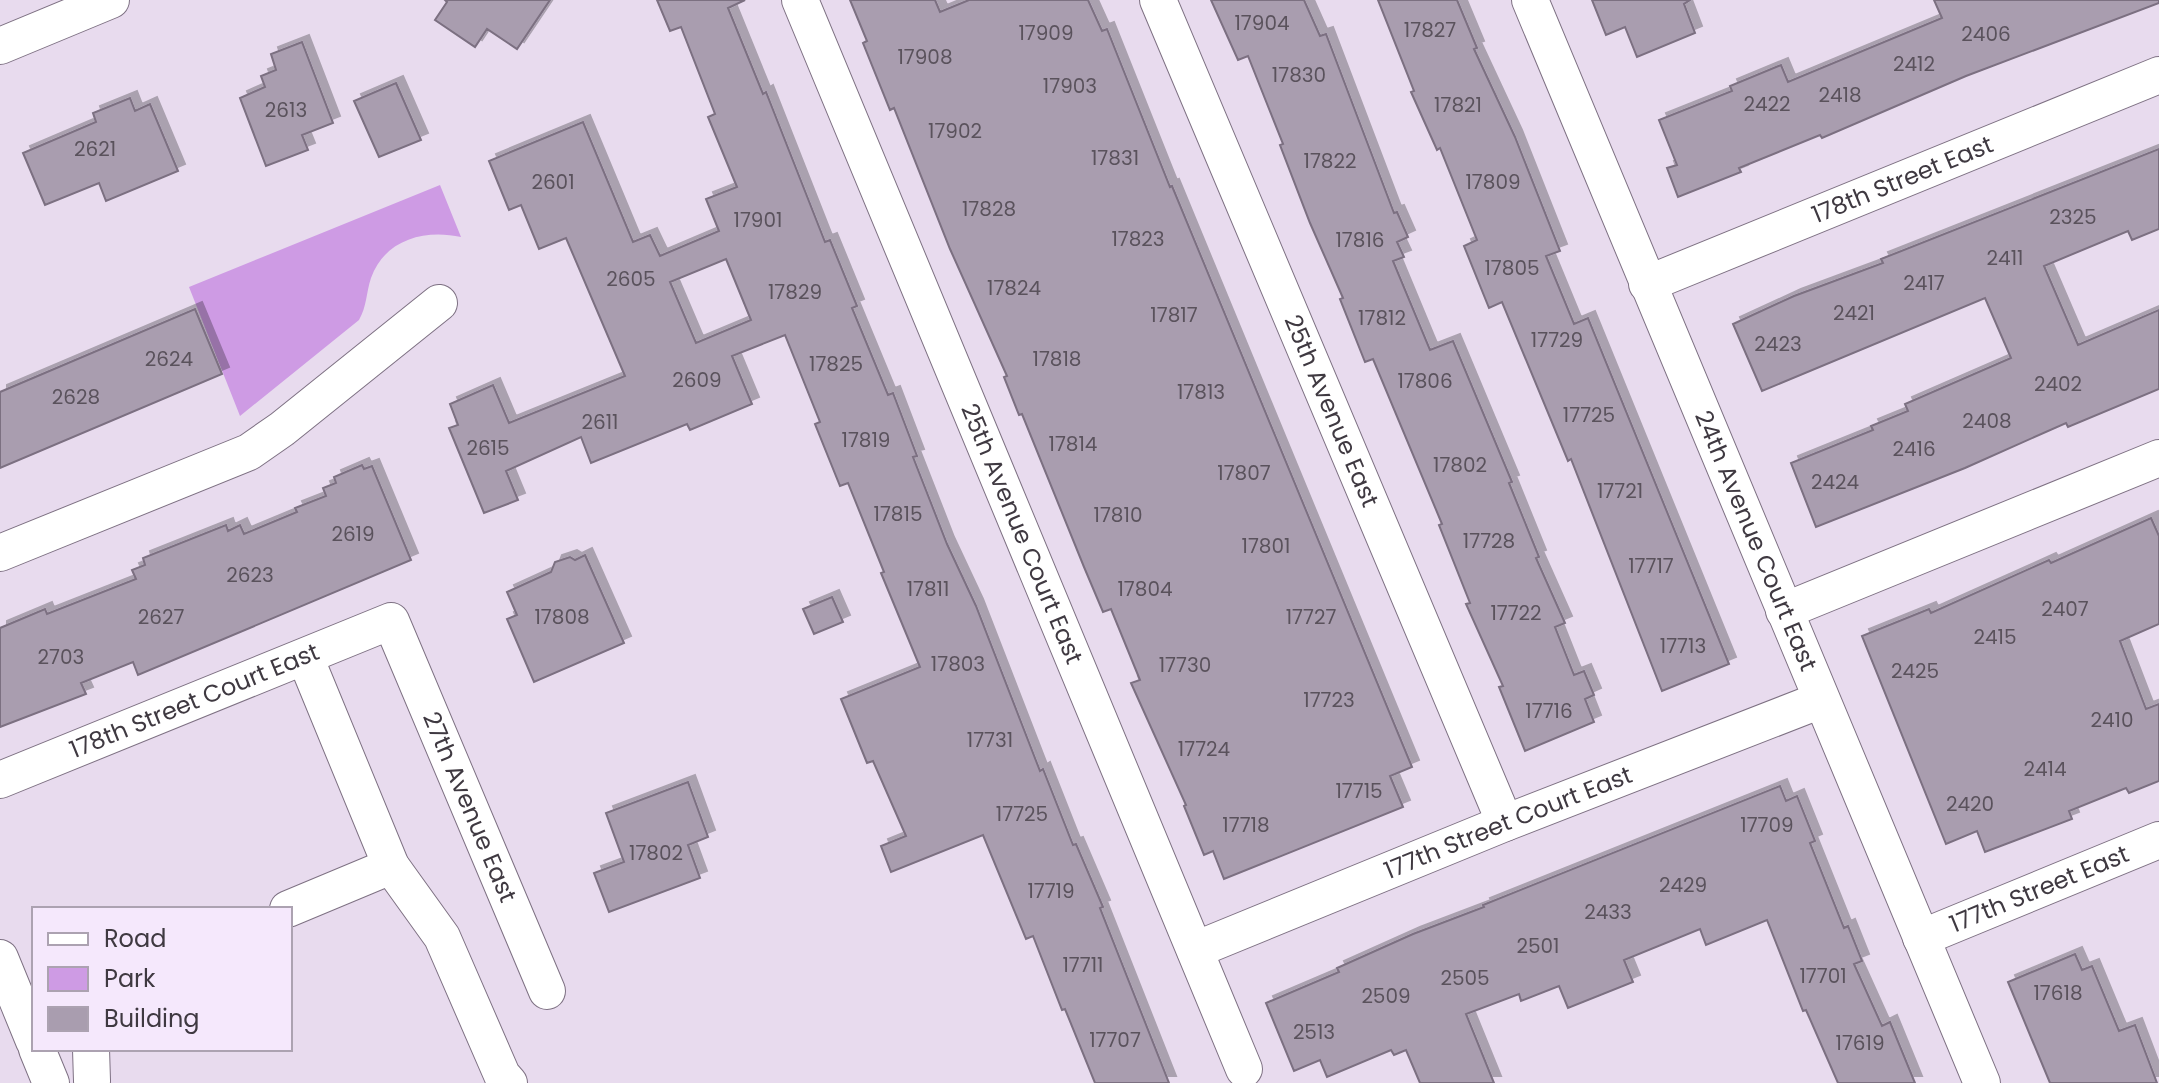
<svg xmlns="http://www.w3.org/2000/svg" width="2159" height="1083" font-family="Poppins,sans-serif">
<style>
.green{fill:#ce9be4}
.building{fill:#a99daf;stroke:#7b6f81;stroke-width:2;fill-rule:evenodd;filter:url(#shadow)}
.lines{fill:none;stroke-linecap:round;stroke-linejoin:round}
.minor-casing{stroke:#7e7183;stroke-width:38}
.minor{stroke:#fff;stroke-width:36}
.labels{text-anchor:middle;stroke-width:6;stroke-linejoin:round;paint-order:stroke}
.number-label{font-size:20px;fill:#5a525c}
.street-label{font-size:24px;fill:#3f3941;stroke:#f5e8fc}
</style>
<defs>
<filter id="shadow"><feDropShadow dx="7" dy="-7" stdDeviation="0" flood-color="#0004"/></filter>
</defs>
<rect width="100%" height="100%" fill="#e8dbee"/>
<path class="green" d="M440 185 461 237C425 229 385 239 371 278 366 293 367 306 359 320L240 416 189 287Z"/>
<path class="building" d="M445 0H550L517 49 487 29 475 47 435 20 447 2Z
M657 0H745L728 8 763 94 766 92 825 242 830 240 857 306 852 308 888 395 893 393 917 456 913 457 947 544 976 606 1040 771 1043 769 1073 845 1076 844 1103 907 1100 908 1169 1083H1095L1065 1009 1062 1010 1033 936 1026 939 983 835 891 872 881 846 906 836 873 761 867 763 841 699 920 667 881 573 884 572 848 483 840 486 815 424 820 422 785 335 732 356 752 404 690 430 687 424 591 463 581 437 506 471 518 500 484 513 449 428 458 425 450 404 493 385 509 423 625 376 566 238 539 249 521 205 509 210 489 161 583 122 633 242 650 235 660 256 719 231 706 199 737 187 708 117 715 114 681 27 670 31ZM726 259 751 320 696 343 670 282Z
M850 0H935L940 12 969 0H1088L1102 31 1107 29 1170 187 1172 186 1412 767 1390 776 1403 807 1224 879 1213 851 1204 855 1184 806 1186 805 1131 683 1140 680 1111 609 1103 612 1084 567 1022 414 1019 415 1004 377 1007 376 950 249 894 108 890 110 863 43 867 41Z
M1211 0H1304L1320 36 1326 34 1394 213 1397 212 1408 237 1397 242 1404 257 1393 261 1430 350 1453 341 1512 482 1509 483 1539 557 1536 558 1565 623 1555 627 1574 675 1584 671 1594 695 1585 699 1594 722 1525 751 1499 687 1503 686 1466 604 1470 603 1439 525 1442 524 1373 359 1365 362 1340 299 1343 298 1310 223 1280 145 1283 144 1248 56 1238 60Z
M1378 0H1457L1477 48 1474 49 1515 137 1560 251 1546 256 1574 324 1588 318 1729 664 1662 691 1571 459 1568 461 1502 302 1489 308 1464 246 1477 240 1440 148 1437 150 1411 92 1414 91Z
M1592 0H1690L1684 4 1695 33 1637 57 1625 27 1606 35Z
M1934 0H2159V3L1966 76 1822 138 1820 135 1739 168 1741 172 1678 197 1667 168 1677 165 1659 120 1732 91 1730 86 1781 65 1788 82 1942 18Z
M302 42 333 123 302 135 308 150 266 166 240 98 265 87 261 76 276 70 271 54Z
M396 83 421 140 379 157 354 101Z
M130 98 135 111 150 104 178 171 106 201 99 183 45 205 23 153 96 122 93 113Z
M2159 149V229L2132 240 2128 231 2044 266 2078 345 2159 310V389L2068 427 2066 423 1965 468 1816 527 1791 463 1873 430 1871 426 1908 411 1905 404 2011 358 1985 298 1762 391 1733 324 1794 296 1883 263 1881 259Z
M195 309 222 374 0 468V392Z
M362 465 364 469 372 466 411 560 138 675 133 662 81 683 86 694 0 727V628L45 609 47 614 136 579 132 570 145 565 143 558 226 525 228 531 240 525 244 534 297 512 295 508 326 496 323 488 336 483 334 477Z
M2151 518 2159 536V624L2120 641 2146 709 2159 704V781L2129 793 2126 788 2069 811 2072 819 1985 852 1977 831 1946 844 1862 636 1929 609 1931 613 2049 560 2051 563Z
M585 555 624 643 534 682 507 619 517 615 507 592 551 572 555 562 570 557 575 560Z
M832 597 843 622 814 634 803 609Z
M688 782 708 837 688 845 700 878 609 912 594 873 624 862 606 813Z
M1780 786 1786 801 1797 796 1815 841 1810 843 1844 928 1848 926 1862 961 1854 964 1882 1026 1890 1022 1915 1083H1838L1806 1010 1803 1011 1767 920 1706 945 1700 929 1624 960 1633 982 1568 1008 1559 986 1521 1001 1519 994 1466 1014 1494 1083H1420L1406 1050 1394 1055 1391 1050 1327 1077 1320 1060 1294 1071 1266 1003 1339 972 1337 968 1413 934 1484 907 1483 905Z
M2075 954 2082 970 2092 966 2119 1031 2135 1025 2157 1083H2050L2008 982Z"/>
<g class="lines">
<g class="minor-casing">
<g id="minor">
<path id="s1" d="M800 0 1244 1069"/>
<path id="s2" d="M1158 0 1505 823"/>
<path id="s3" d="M1530 0 1982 1083"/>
<path d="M0 46 111 0"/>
<path id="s4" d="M1647 284 2159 75"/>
<path d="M0 553 249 452 282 429 439 303"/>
<path d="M1784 611 2159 458"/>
<path d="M305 657 391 866 442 937 502 1075 509 1083"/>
<path id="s5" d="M0 780 391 621 547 991"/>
<path d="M288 909 391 866"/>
<path id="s6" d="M1921 938 2159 840"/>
<path id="s7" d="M1195 950 1505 823 1821 700"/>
<path d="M0 958 34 1041"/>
<path d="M37 1049 51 1083"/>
<path d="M91 1049 92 1081"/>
</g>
</g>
<use href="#minor" class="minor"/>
</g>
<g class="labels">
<g class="number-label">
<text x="1262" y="30">17904</text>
<text x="1430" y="37">17827</text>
<text x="1046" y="40">17909</text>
<text x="1986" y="41">2406</text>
<text x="925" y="64">17908</text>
<text x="1914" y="71">2412</text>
<text x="1299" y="82">17830</text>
<text x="1070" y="93">17903</text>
<text x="1840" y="102">2418</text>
<text x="1767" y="111">2422</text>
<text x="1458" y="112">17821</text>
<text x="286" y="117">2613</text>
<text x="955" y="138">17902</text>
<text x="95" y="156">2621</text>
<text x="1115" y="165">17831</text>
<text x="1330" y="168">17822</text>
<text x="553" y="189">2601</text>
<text x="1493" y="189">17809</text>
<text x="989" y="216">17828</text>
<text x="2073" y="224">2325</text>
<text x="758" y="227">17901</text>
<text x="1138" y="246">17823</text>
<text x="1360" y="247">17816</text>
<text x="2005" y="265">2411</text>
<text x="1512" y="275">17805</text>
<text x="631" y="286">2605</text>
<text x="1924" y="290">2417</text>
<text x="1014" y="295">17824</text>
<text x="795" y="299">17829</text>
<text x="1854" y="320">2421</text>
<text x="1174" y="322">17817</text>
<text x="1382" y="325">17812</text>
<text x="1557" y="347">17729</text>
<text x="1778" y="351">2423</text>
<text x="169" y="366">2624</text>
<text x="1057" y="366">17818</text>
<text x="836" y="371">17825</text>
<text x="697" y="387">2609</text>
<text x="1425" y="388">17806</text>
<text x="2058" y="391">2402</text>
<text x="1201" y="399">17813</text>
<text x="76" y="404">2628</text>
<text x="1589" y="422">17725</text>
<text x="1987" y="428">2408</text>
<text x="600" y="429">2611</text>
<text x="866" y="447">17819</text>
<text x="1073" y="451">17814</text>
<text x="488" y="455">2615</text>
<text x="1914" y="456">2416</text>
<text x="1460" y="472">17802</text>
<text x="1244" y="480">17807</text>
<text x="1835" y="489">2424</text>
<text x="1620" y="498">17721</text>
<text x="898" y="521">17815</text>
<text x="1118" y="522">17810</text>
<text x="353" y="541">2619</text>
<text x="1489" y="548">17728</text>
<text x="1266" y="553">17801</text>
<text x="1651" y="573">17717</text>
<text x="250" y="582">2623</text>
<text x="928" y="596">17811</text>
<text x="1145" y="596">17804</text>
<text x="2065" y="616">2407</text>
<text x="1516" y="620">17722</text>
<text x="161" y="624">2627</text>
<text x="562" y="624">17808</text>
<text x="1311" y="624">17727</text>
<text x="1995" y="644">2415</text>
<text x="1683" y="653">17713</text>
<text x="61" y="664">2703</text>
<text x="958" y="671">17803</text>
<text x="1185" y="672">17730</text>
<text x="1915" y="678">2425</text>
<text x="1329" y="707">17723</text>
<text x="1549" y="718">17716</text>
<text x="2112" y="727">2410</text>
<text x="990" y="747">17731</text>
<text x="1204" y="756">17724</text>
<text x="2045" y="776">2414</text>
<text x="1359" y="798">17715</text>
<text x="1970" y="811">2420</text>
<text x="1022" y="821">17725</text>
<text x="1246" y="832">17718</text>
<text x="1767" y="832">17709</text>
<text x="656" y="860">17802</text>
<text x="1683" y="892">2429</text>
<text x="1051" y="898">17719</text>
<text x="1608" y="919">2433</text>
<text x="1538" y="953">2501</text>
<text x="1083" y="972">17711</text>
<text x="1823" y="983">17701</text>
<text x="1465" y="985">2505</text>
<text x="2058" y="1000">17618</text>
<text x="1386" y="1003">2509</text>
<text x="1314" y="1039">2513</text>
<text x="1115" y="1047">17707</text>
<text x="1860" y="1050">17619</text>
</g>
<g class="street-label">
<text dy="8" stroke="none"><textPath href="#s4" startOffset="276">178th Street East</textPath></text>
<text dy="8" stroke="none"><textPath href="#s2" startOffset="446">25th Avenue East</textPath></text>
<text dy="8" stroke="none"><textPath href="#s1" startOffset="578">25th Avenue Court East</textPath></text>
<text dy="8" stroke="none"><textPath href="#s3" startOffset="586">24th Avenue Court East</textPath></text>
<text dy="8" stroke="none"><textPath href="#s5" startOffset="210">178th Street Court East</textPath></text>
<text dy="8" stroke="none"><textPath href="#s5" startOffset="624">27th Avenue East</textPath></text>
<text dy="8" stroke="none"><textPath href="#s7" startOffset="338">177th Street Court East</textPath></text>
<text dy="8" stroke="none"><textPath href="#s6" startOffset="128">177th Street East</textPath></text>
</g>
</g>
<rect x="32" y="907" width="260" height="144" fill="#f5e8fc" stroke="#aca2b1" stroke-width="2"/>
<rect x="48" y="933" width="40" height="12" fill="#ffffff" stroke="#aca2b1" stroke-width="2"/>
<text x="104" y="947" font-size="24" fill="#3f3941">Road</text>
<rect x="48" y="967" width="40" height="24" fill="#ce9be4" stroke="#aca2b1" stroke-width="2"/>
<text x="104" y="987" font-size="24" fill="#3f3941">Park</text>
<rect x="48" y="1007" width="40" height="24" fill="#a99daf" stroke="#aca2b1" stroke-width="2"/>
<text x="104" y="1027" font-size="24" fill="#3f3941">Building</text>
</svg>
